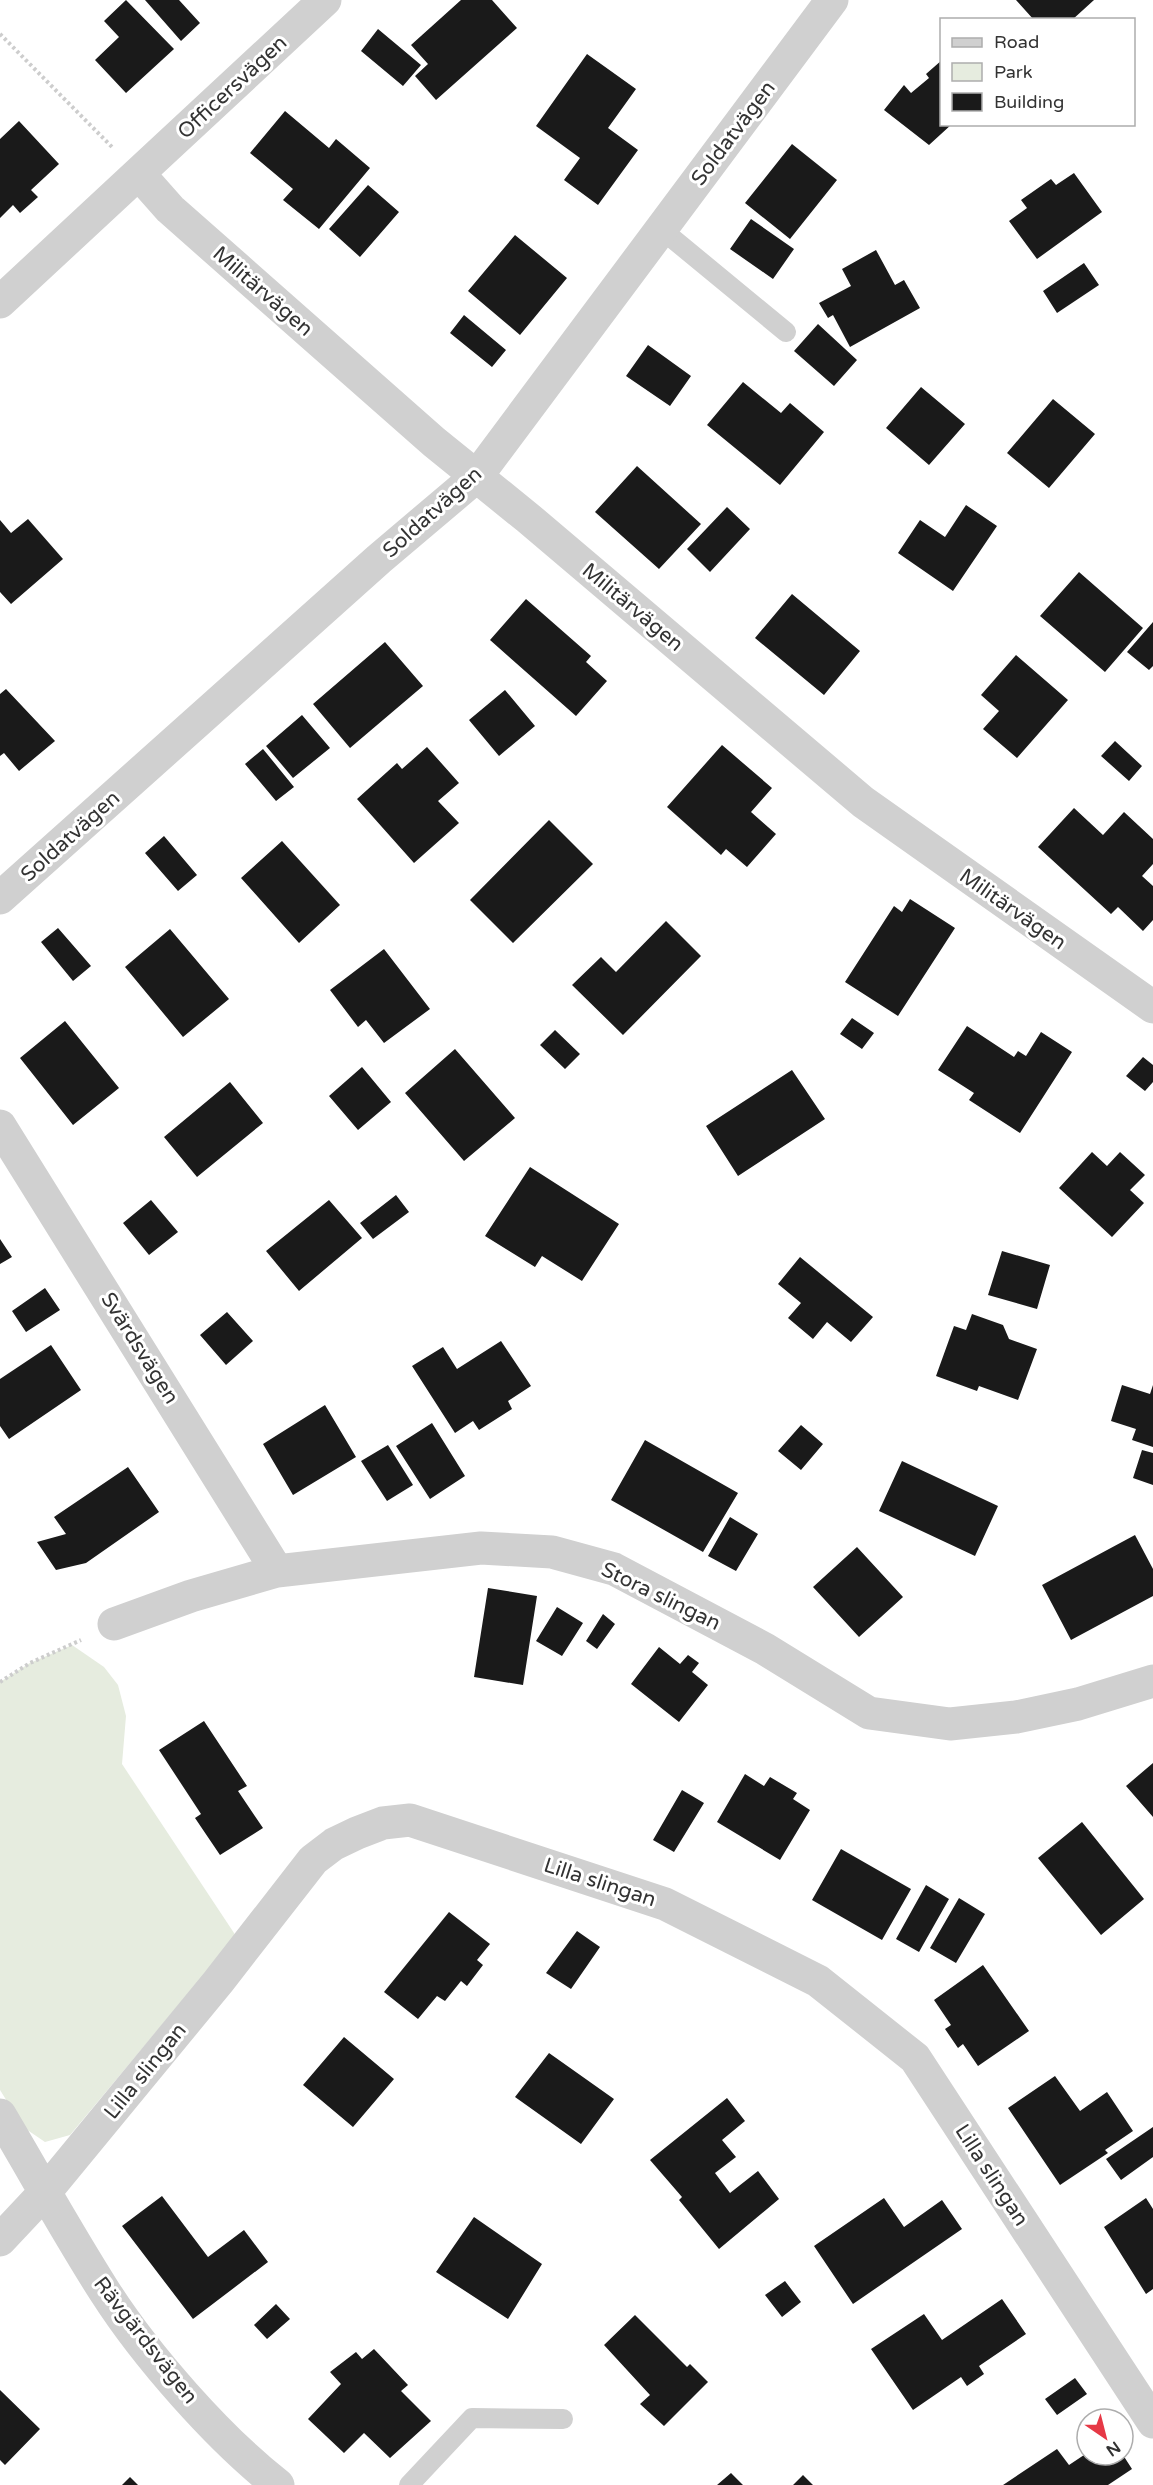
<svg xmlns="http://www.w3.org/2000/svg" width="1153" height="2485" font-family="'Varela Round',sans-serif">
<style>
.green{fill:#e6ecdf}
.building{fill:#1a1a1a}
.lines{fill:none;stroke-linecap:round;stroke-linejoin:round}
.path{stroke:#cdcdcd;stroke-width:4;stroke-dasharray:3 3;stroke-linecap:butt}
.service{stroke:#d0d0d0;stroke-width:20}
.minor{stroke:#d0d0d0;stroke-width:33}
.labels{text-anchor:middle;stroke-width:6;stroke-linejoin:round;paint-order:stroke}
.street-label{font-size:21px;fill:#333;stroke:#fff}
</style>
<rect width="100%" height="100%" fill="#fff"/>
<path class="green" d="M72 1645 104 1667 118 1685 126 1716 122 1764 236 1936 70 2135 45 2142 23 2127 0 2090V1682L30 1663Z"/>
<path class="building" d="M126 0 174 49 126 93 95 60 119 37 104 21Z
M145 0H179L200 23 181 41Z
M461 0H492L517 28 436 100 415 76 428 64 411 45Z
M1016 0H1094L1072 20H1034Z
M378 29 421 65 403 86 361 51Z
M587 54 636 89 608 128 638 150 598 205 564 180 580 158 536 126Z
M942 60V124H952L929 145 884 110 904 85 911 93 929 78 926 74Z
M285 111 329 148 336 139 370 168 319 229 283 200 293 189 250 153Z
M19 121 59 164 31 190 38 197 20 213 13 205 0 218V139Z
M792 144 837 180 790 239 745 203Z
M1074 173 1102 212 1037 259 1009 221 1027 208 1021 200 1051 179 1056 185Z
M368 185 399 212 360 257 329 229Z
M751 219 794 249 773 279 730 249Z
M515 235 567 278 520 335 468 291Z
M876 250 895 285 904 280 920 308 850 347 833 315 828 318 819 303 851 286 842 269Z
M1084 263 1099 285 1057 313 1043 291Z
M464 315 506 350 492 367 450 333Z
M818 324 857 360 834 386 794 351Z
M648 345 691 376 670 406 626 376Z
M743 382 781 413 790 403 824 432 780 485 707 425Z
M921 387 965 424 929 465 886 428Z
M1053 399 1095 434 1049 488 1007 453Z
M637 466 701 524 659 569 595 512Z
M966 505 997 526 953 591 898 553 920 520 945 537Z
M727 507 750 529 710 572 687 549Z
M28 519 63 559 11 604 0 592V520L11 533Z
M1079 572 1143 628 1105 672 1040 616Z
M792 594 860 651 824 695 755 638Z
M526 599 591 656 586 662 607 681 576 716 490 640Z
M1153 622V666L1149 670 1127 652Z
M385 642 423 686 350 748 313 704Z
M1016 655 1068 700 1017 758 983 729 999 711 981 695Z
M6 689 55 741 19 771 4 753 0 756V694Z
M505 690 535 726 499 756 469 720Z
M302 715 330 748 293 778 266 746Z
M1115 741 1142 766 1129 781 1101 756Z
M722 745 772 788 751 812 776 834 747 867 726 849 721 855 667 807Z
M427 747 459 783 438 801 459 823 414 863 357 799 397 763 402 769Z
M263 749 294 787 276 801 245 764Z
M1074 808 1103 835 1124 812 1153 839V864L1142 876 1153 886V920L1143 931 1118 907 1111 914 1038 847Z
M549 820 593 864 513 943 470 900Z
M164 836 197 875 178 891 145 853Z
M282 841 340 905 299 943 241 878Z
M910 899 955 928 898 1016 845 982 894 906 902 912Z
M666 921 701 956 623 1035 572 985 601 957 616 972Z
M58 928 91 966 73 981 41 942Z
M170 929 229 999 183 1037 125 967Z
M384 949 430 1009 384 1043 366 1020 358 1027 330 990Z
M852 1018 874 1033 862 1049 840 1034Z
M65 1021 119 1088 73 1125 20 1058Z
M967 1026 1014 1057 1018 1051 1026 1056 1041 1032 1072 1052 1020 1133 969 1100 974 1093 938 1070Z
M555 1030 580 1054 565 1069 540 1045Z
M455 1049 515 1118 464 1161 405 1093Z
M1143 1057 1153 1065V1082L1145 1091 1126 1076Z
M362 1067 391 1102 358 1130 329 1096Z
M792 1070 825 1119 738 1176 706 1126Z
M230 1082 263 1123 197 1177 164 1137Z
M1092 1152 1107 1166 1120 1152 1145 1175 1130 1190 1144 1203 1112 1237 1059 1188Z
M530 1167 619 1224 582 1281 542 1256 535 1267 485 1236Z
M396 1195 409 1212 373 1239 360 1223Z
M151 1200 178 1232 149 1255 123 1223Z
M329 1200 362 1238 299 1291 266 1251Z
M0 1239 12 1257 0 1264Z
M1002 1251 1050 1265 1037 1309 988 1295Z
M800 1257 873 1317 851 1342 827 1322 813 1339 788 1318 801 1303 778 1284Z
M45 1288 60 1310 26 1332 12 1311Z
M227 1312 253 1341 226 1365 200 1335Z
M972 1314 1003 1325 1009 1339 1037 1349 1018 1400 979 1386 977 1391 936 1376 954 1326 966 1330Z
M501 1341 531 1386 508 1401 512 1409 479 1430 473 1421 455 1433 412 1366 443 1347 457 1369Z
M51 1345 81 1390 9 1439 0 1426V1379Z
M1122 1385 1150 1394 1153 1385V1447L1132 1440 1136 1429 1111 1421Z
M325 1405 356 1457 293 1495 263 1444Z
M432 1423 465 1476 430 1499 396 1446Z
M801 1425 823 1444 801 1470 778 1451Z
M645 1440 738 1493 703 1552 611 1500Z
M388 1445 413 1485 387 1501 361 1461Z
M1142 1450 1153 1453V1485L1133 1478Z
M902 1461 998 1506 975 1556 879 1511Z
M128 1467 159 1512 86 1563 56 1570 37 1542 66 1534 54 1517Z
M730 1517 758 1534 736 1571 708 1556Z
M1135 1535 1153 1569V1596L1071 1640 1042 1585Z
M857 1547 903 1597 859 1637 813 1587Z
M488 1588 537 1596 523 1685 474 1677Z
M557 1607 583 1623 562 1656 536 1641Z
M603 1614 615 1624 597 1649 586 1641Z
M659 1647 680 1664 688 1655 699 1663 692 1672 708 1685 679 1722 631 1684Z
M204 1721 247 1786 238 1791 263 1828 220 1855 195 1818 201 1814 159 1750Z
M1153 1763V1817L1126 1786Z
M745 1774 764 1786 770 1777 797 1793 793 1799 810 1810 780 1860 717 1822Z
M682 1790 704 1803 674 1852 653 1840Z
M1082 1822 1144 1899 1101 1935 1038 1858Z
M841 1849 911 1889 882 1940 812 1900Z
M926 1885 949 1899 919 1952 896 1939Z
M959 1898 985 1914 956 1963 930 1948Z
M449 1912 490 1944 477 1960 483 1965 467 1986 461 1981 445 2001 437 1996 418 2019 384 1992Z
M577 1931 600 1947 571 1989 546 1973Z
M983 1965 1029 2031 978 2066 963 2044 958 2048 945 2029 951 2025 934 2000Z
M344 2037 394 2079 353 2127 303 2085Z
M549 2053 614 2099 581 2144 515 2097Z
M1055 2076 1080 2111 1107 2092 1133 2131 1105 2150 1108 2153 1060 2185 1008 2108Z
M727 2098 745 2121 722 2140 736 2157 715 2173 730 2193 758 2171 779 2199 719 2249 679 2200 682 2197 650 2160Z
M1153 2127V2157L1121 2180 1106 2159Z
M162 2196 208 2257 244 2230 268 2262 193 2319 122 2226Z
M884 2198 904 2227 942 2200 962 2229 853 2304 814 2246Z
M1146 2198 1153 2209V2289L1146 2294 1104 2227Z
M474 2217 542 2264 508 2319 436 2272Z
M785 2281 801 2302 782 2317 765 2295Z
M1002 2299 1026 2334 979 2366 984 2374 967 2386 961 2377 913 2410 871 2349 924 2314 942 2340Z
M276 2304 290 2319 267 2339 254 2325Z
M635 2315 687 2367 690 2364 708 2382 664 2426 640 2404 650 2395 604 2345Z
M374 2349 408 2385 401 2391 431 2421 390 2458 364 2433 344 2453 308 2419 341 2384 330 2372 356 2352 362 2359Z
M1075 2378 1087 2394 1057 2415 1045 2399Z
M0 2390 40 2429 5 2465 0 2460Z
M1057 2449 1069 2465 1087 2453V2455H1123L1132 2469 1108 2485H1003Z
M731 2473 743 2485H717Z
M803 2475 813 2485H793Z
M130 2477 138 2485H122Z"/>
<g class="lines">
<path class="path" d="M0 34 113 148
M0 1682 30 1663 81 1640"/>
<path class="service" d="M661 229 786 332
M409 2485 472 2418 563 2419"/>
<path class="minor" d="M139 174 170 209 434 442 528 518 863 802 1153 1007
M0 302 325 0
M0 898 379 559 477 476 832 0
M0 1126 277 1571
M114 1624 191 1596 277 1571 481 1548 552 1552 614 1569 765 1649 869 1713 950 1724 1016 1717 1078 1704 1153 1681
M0 2115C35 2174 68 2234 105 2292 146 2356 218 2438 278 2485
M0 2240 46 2191 218 1982 313 1860 334 1844 357 1833 383 1823 410 1820 665 1904 818 1981 915 2058 1153 2422"/>
</g>
<g class="labels">
<g class="street-label">
<text transform="translate(232 87) rotate(-43)" y="7">Officersvägen</text>
<text transform="translate(733 133) rotate(-53)" y="7">Soldatvägen</text>
<text transform="translate(263 291) rotate(41)" y="7">Militärvägen</text>
<text transform="translate(432 512) rotate(-42)" y="7">Soldatvägen</text>
<text transform="translate(633 607) rotate(40)" y="7">Militärvägen</text>
<text transform="translate(70 836) rotate(-42)" y="7">Soldatvägen</text>
<text transform="translate(1013 909) rotate(35)" y="7">Militärvägen</text>
<text transform="translate(140 1348) rotate(58)" y="7">Svärdsvägen</text>
<text transform="translate(661 1596) rotate(26)" y="7">Stora slingan</text>
<text transform="translate(600 1882) rotate(18)" y="7">Lilla slingan</text>
<text transform="translate(145 2071) rotate(-51)" y="7">Lilla slingan</text>
<text transform="translate(992 2175) rotate(57)" y="7">Lilla slingan</text>
<text transform="translate(146 2340) rotate(52)" y="7">Rävgärdsvägen</text>
</g>
</g>
<rect x="940" y="18" width="195" height="108" fill="#ffffff" stroke="#adadad" stroke-width="1.5"/>
<rect x="952" y="38" width="30" height="9" fill="#d0d0d0" stroke="#adadad" stroke-width="1.5"/>
<text x="994" y="48" font-size="18" fill="#333333">Road</text>
<rect x="952" y="63" width="30" height="18" fill="#e6ecdf" stroke="#adadad" stroke-width="1.5"/>
<text x="994" y="78" font-size="18" fill="#333333">Park</text>
<rect x="952" y="93" width="30" height="18" fill="#1a1a1a" stroke="#adadad" stroke-width="1.5"/>
<text x="994" y="108" font-size="18" fill="#333333">Building</text>
<g transform="translate(1105 2437) rotate(145)"><circle r="28" fill="#ffffff" stroke="#adadad" stroke-width="1.5"/>
<path d="M0-4.5L10 22L0 15L-10 22Z" fill="#e63946"/>
<text y="-9" font-size="16" font-weight="bold" text-anchor="middle" fill="#333333">N</text>
</g>
</svg>
